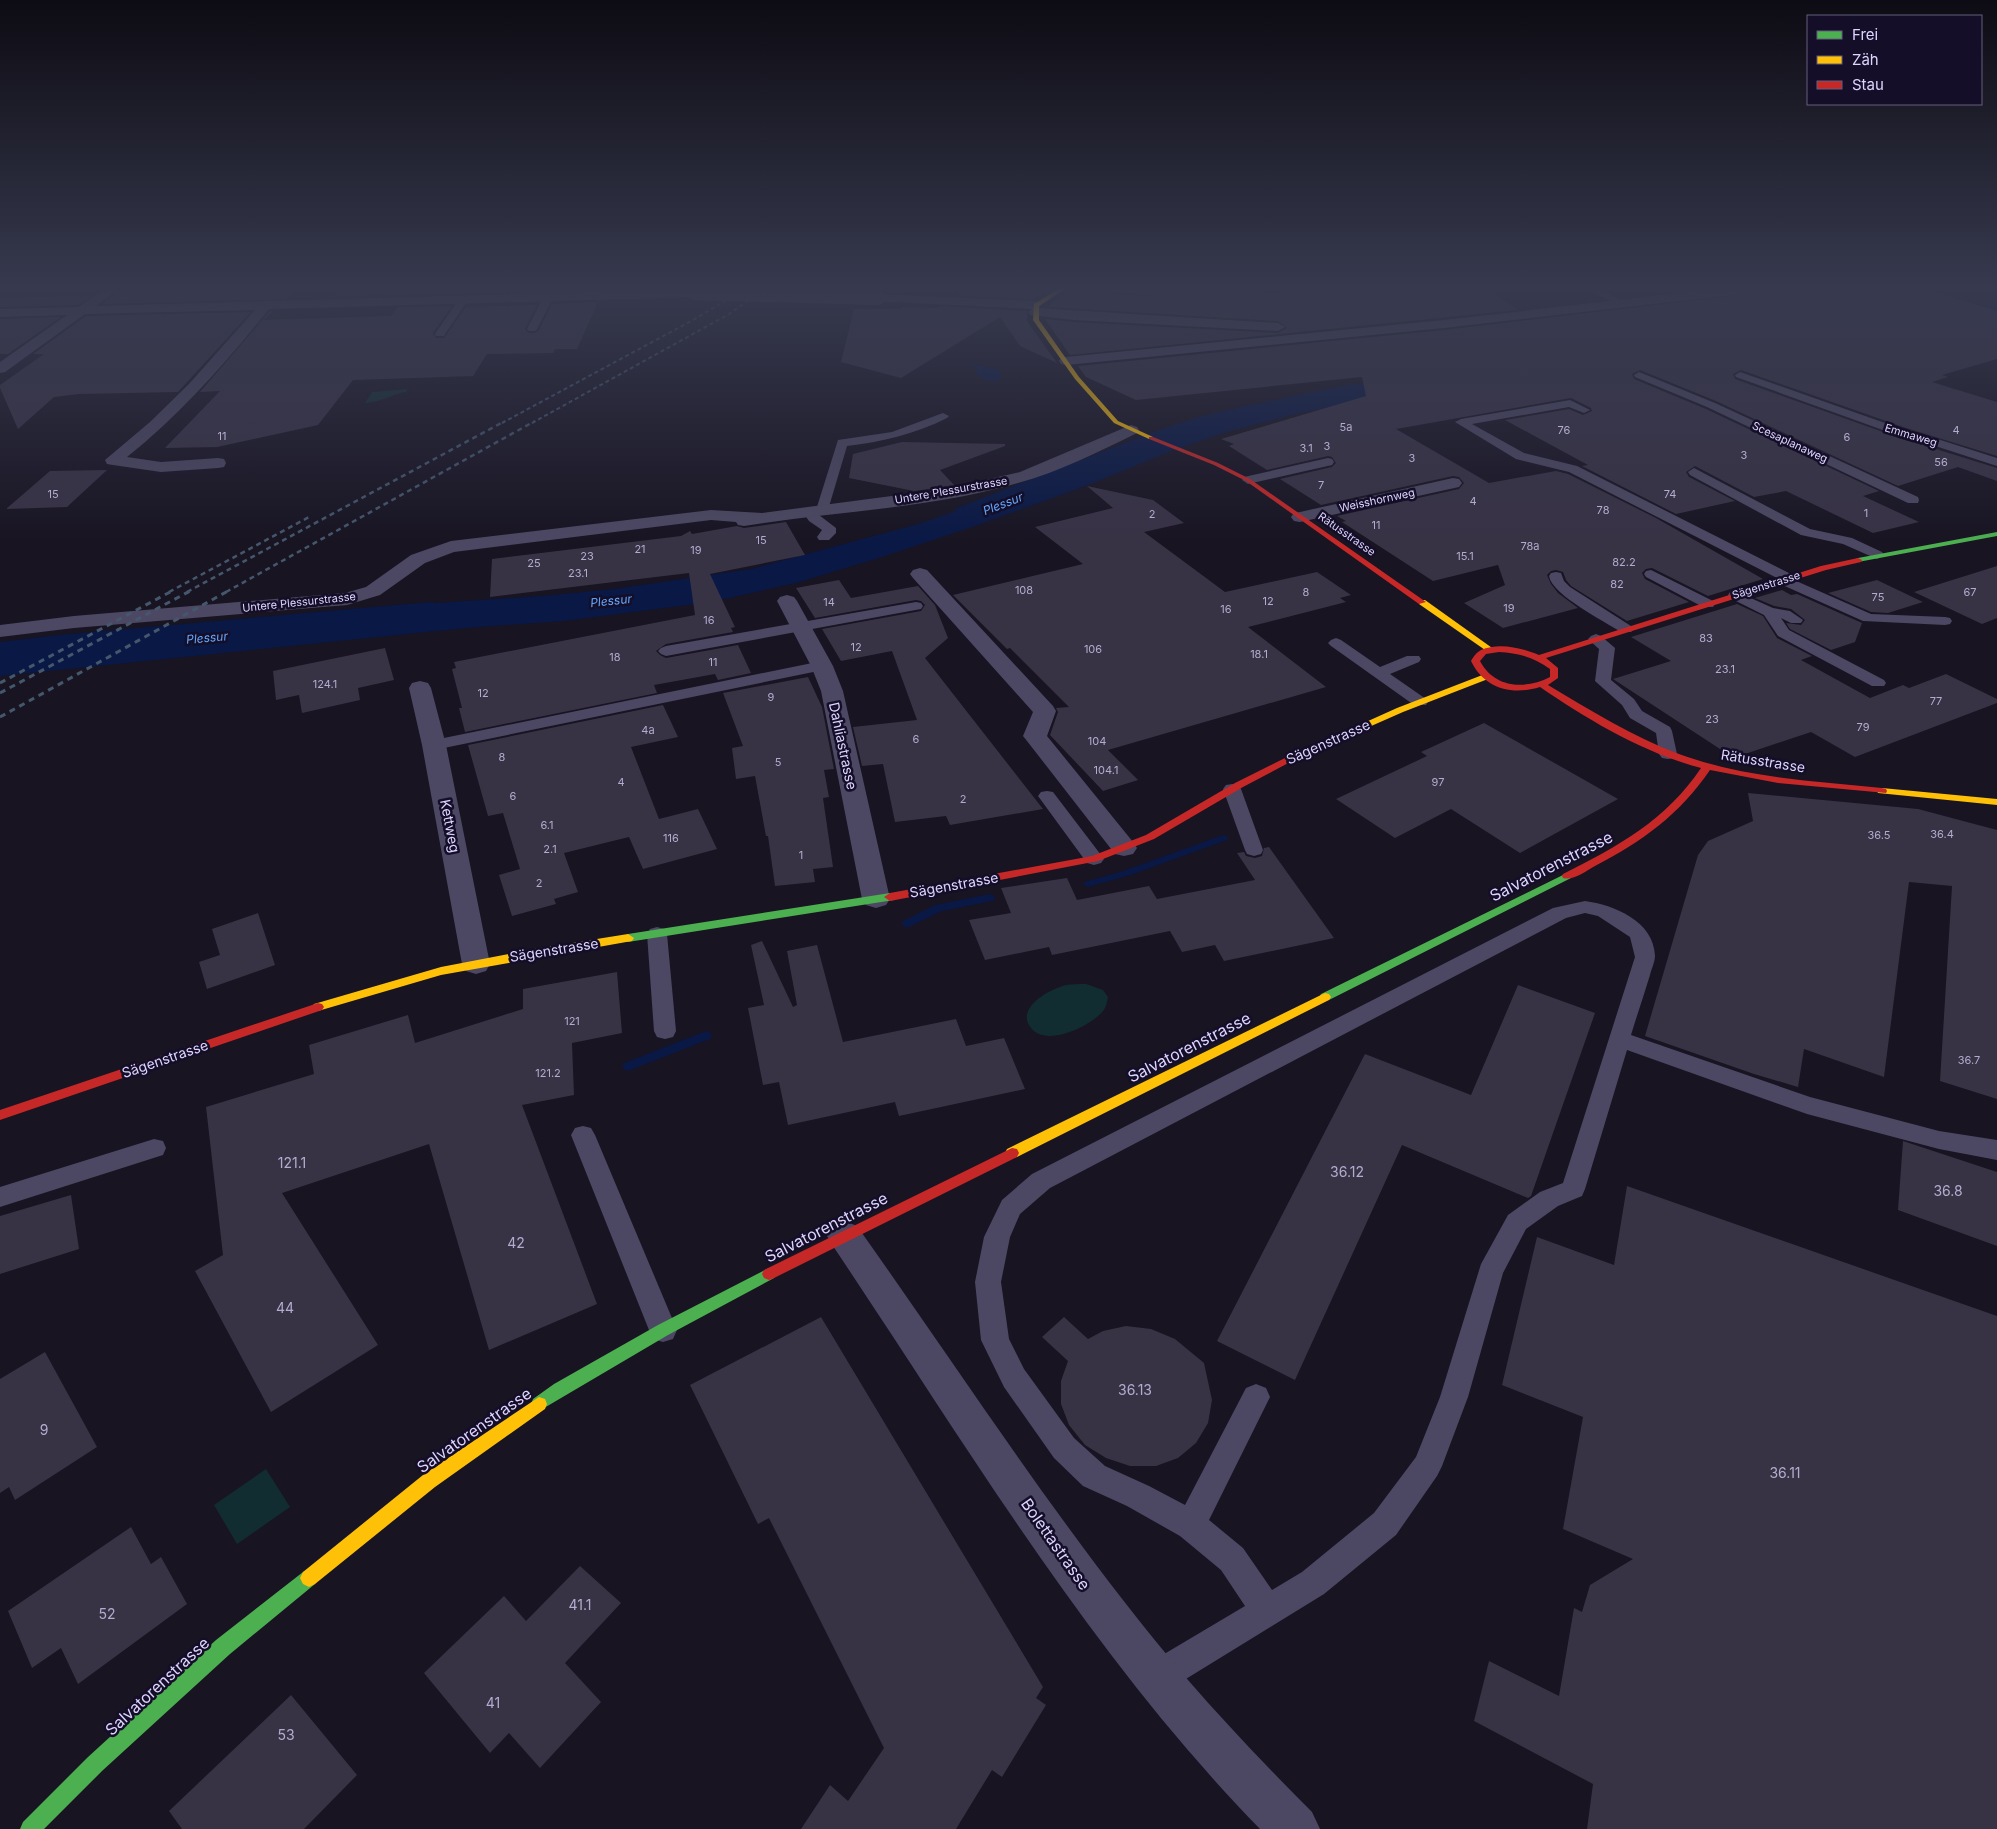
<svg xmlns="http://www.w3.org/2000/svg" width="1997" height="1829" font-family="Inter,sans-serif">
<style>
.green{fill:#112d31}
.water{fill:#091845}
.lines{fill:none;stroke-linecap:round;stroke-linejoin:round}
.stream{fill:#091845;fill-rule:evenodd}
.building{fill:#383245}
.lane{fill:#4c4863;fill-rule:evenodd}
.street{fill:#4c4863;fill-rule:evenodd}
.fast{fill:#4caf50;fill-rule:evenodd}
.slow{fill:#ffc107;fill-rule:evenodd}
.jam{fill:#c62828;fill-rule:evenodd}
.rail-far2{stroke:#45576d;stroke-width:2;stroke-dasharray:4 3;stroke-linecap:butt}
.rail-far1{stroke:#45576d;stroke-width:2.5;stroke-dasharray:5 4;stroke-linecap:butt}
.rail{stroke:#45576d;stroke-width:3;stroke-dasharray:6 5;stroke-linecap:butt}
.street-bridge{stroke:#4c4863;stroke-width:14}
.labels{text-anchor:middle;stroke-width:5;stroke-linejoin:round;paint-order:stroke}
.number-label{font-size:11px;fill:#b4acd0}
.far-street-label{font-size:11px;fill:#ded5ff;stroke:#150e28}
.far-water-label{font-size:12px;font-style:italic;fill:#63a8ff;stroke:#150e28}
.street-label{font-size:14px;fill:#ded5ff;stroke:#150e28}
.near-number-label{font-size:14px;fill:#b4acd0}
.near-street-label{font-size:16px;fill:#ded5ff;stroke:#150e28}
</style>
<rect width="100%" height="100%" fill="#181422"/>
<path class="green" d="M341 287H434L413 289 408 295 331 297Z
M477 287H550L547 292 473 293Z
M408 389 406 392C389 395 383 402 365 403L372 392Z
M1086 984 1103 990 1108 997C1107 1002 1106 1008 1103 1011 1091 1026 1050 1045 1034 1031 1011 1010 1049 989 1066 985 1072 984 1079 984 1086 984Z
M266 1469 290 1507 237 1544 214 1505Z"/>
<path class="water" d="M1997 301V317L1361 400 1300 413 1226 432 1171 451 1091 484 975 526 879 558 796 583 711 602 564 621 466 628 0 676V642L58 635 430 602 436 603 542 596 614 589 751 569 918 524 956 511 954 509 1156 431 1199 417 1241 407 1341 386 1416 374 1919 313Z
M971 365 994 368 1001 373V377L997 382 984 380 977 375V370Z"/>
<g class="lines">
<path class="stream" d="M1223 835 1227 836 1228 838 1227 840 1131 875 1088 887 1083 884 1084 882 1123 871Z
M989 894 993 895 995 898 993 901 942 911 907 928 901 924 903 921 935 905Z
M706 1031 710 1033 712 1036 710 1039 628 1071 624 1069 622 1066 624 1063Z"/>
</g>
<path class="building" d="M241 287H297L286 299 102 304 119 291Z
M434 287H477L473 293 407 295 413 289Z
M971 287H1053L1032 299 957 296Z
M1074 287 1081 292 1150 296 1161 287 1280 293 1279 287H1484L1518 310 1070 355 1045 319 1074 322 1278 333 1287 328 1278 321 1047 307Z
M1807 287H1916L1997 311V359L1942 375 1948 377 1932 382 1997 402V456L1903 427 1741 370 1733 374 1735 379 1894 436 1997 468V481L1958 467 1898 486 1716 401 1640 370 1632 374 1634 379 1706 409 1879 491 1863 496 1919 522 1873 533 1786 491 1754 497 1695 466 1686 472 1689 477 1735 501 1676 514 1582 466 1588 465 1505 420 1569 409 1583 415 1592 411 1591 408 1571 398 1396 429 1489 483 1556 471 1568 474 1656 518 1763 579 1708 596 1652 568 1646 569 1642 573 1645 579 1689 602 1627 621 1571 586 1566 580 1563 572 1556 570 1551 571 1547 575 1551 584 1558 593 1578 608 1503 628 1464 603 1505 585 1498 565 1433 581 1342 522 1346 521 1337 516 1459 489 1464 483 1459 477 1453 476 1321 505 1280 479 1332 467 1336 463 1332 457 1328 456 1267 470 1229 446 1234 444 1221 439 1366 396 1362 377 1136 400 1086 377 1078 366 1444 330Z
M92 296 78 305 0 307V298Z
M598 302 577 349H555L553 353 487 354 473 376 353 380 318 425 217 447 165 448 220 391 200 392 270 311H273L264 320 391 316 398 307 452 306 433 333 436 338H444L466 307 537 305 525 329 529 333H535L539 330 552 304Z
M940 306 1027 311V321L1057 363 1020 346 1000 317 901 378 841 362 854 309H901L902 307 937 308Z
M251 312 178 392 79 394 54 397 18 429 0 388V385L44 354H33L86 316Z
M61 317 8 354H0V319Z
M902 442 1005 444V446L940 470 954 485 945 487 914 491 849 478 853 454Z
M107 470 67 507 6 509 50 471Z
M1087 486 1153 500 1184 523 1144 532 1225 592 1317 572 1351 595 1340 598 1346 602 1248 627 1326 687 1108 750 1138 780 1103 791 1050 735 1058 712 1056 708 1069 707 1010 648 1007 649 953 595 1083 564 1035 527 1113 508Z
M786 522 805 555 710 574 735 627 731 628 733 632 666 644 656 651 660 655 666 658 738 645 751 673 718 680 715 674 654 685 657 693 465 732 459 708H462L452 669 456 668 454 662 695 615 689 573 490 597 492 559 681 536 690 531 692 534 737 526 744 528Z
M1997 566V618L1982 624 1914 592Z
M839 580 851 598 918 586 935 605 948 638 925 658 1043 809 950 825 946 816 895 822 883 764 862 766 853 727 917 720 892 651 841 661 822 629 921 611 925 605 921 601 916 600 815 618 796 588Z
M1877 580 1923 602 1888 613 1871 612 1828 593Z
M1782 590 1791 595 1797 594 1862 623 1855 642 1831 650 1790 629 1786 623 1801 625 1805 620 1791 609 1774 606 1755 598Z
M1737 604 1763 616 1777 638 1812 656 1801 660 1870 698 1903 685 1909 688 1946 674 1997 699V703L1855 757 1811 732 1742 755 1720 749 1613 679 1671 661 1631 637Z
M385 648 394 680 358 688 360 700 302 713 299 695 276 700 273 671Z
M808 677 822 707 834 769 824 770 829 797 823 798 833 867 813 869 815 882 775 886 768 836H766L755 776 736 779 732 748 743 746 723 693Z
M663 705 678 737 631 747 659 819 698 809 717 849 643 869 629 837 564 853 578 892 554 899 556 904 512 916 499 875 520 869 503 813 488 816 468 745Z
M1484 723 1618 799 1520 853 1451 809 1395 838 1336 799 1427 756 1421 752Z
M1748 793 1918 809 1997 830V1099L1940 1081 1952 886 1909 882 1884 1077 1804 1049 1798 1087 1754 1074 1645 1036 1698 855 1708 841 1753 821Z
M1269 847 1334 938 1224 961 1215 945 1182 952 1170 931 1052 955 1049 947 985 960 969 920 1011 913 1001 888 1067 878 1077 900 1149 886 1157 899 1255 880 1237 853 1244 852 1246 856 1255 858 1262 856 1264 848Z
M258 913 275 965 207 989 199 962 220 955 212 929Z
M762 941 793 1007 797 1005 787 951 817 945 843 1042 956 1019 966 1046 1004 1038 1025 1089 899 1116 895 1102 788 1125 779 1082 763 1085 748 1008 764 1005 751 945Z
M617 972 622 1033 572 1043 574 1095 522 1105 597 1304 489 1350 429 1144 282 1193 378 1345 271 1412 195 1271 223 1255 206 1107 314 1074 309 1045 408 1015 415 1043 523 1009V989Z
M1518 985 1595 1013 1531 1196 1528 1198 1402 1145 1295 1380 1217 1341 1365 1054 1471 1095Z
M1903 1141 1997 1172V1246L1898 1210Z
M1627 1186 1997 1316V1829H1587L1593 1784 1474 1721 1489 1661 1559 1696 1574 1608 1582 1612 1590 1585 1633 1559 1563 1529 1583 1417 1502 1385 1537 1237 1614 1265Z
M71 1195 79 1249 0 1274V1216Z
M821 1317 1043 1687 1036 1698 1046 1705 1002 1777 992 1770 956 1829H801L830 1785 848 1801 884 1748 769 1518 758 1524 690 1385Z
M1064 1317 1088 1339 1103 1331 1126 1326 1151 1329 1175 1339 1204 1363 1212 1400 1208 1423 1196 1443 1178 1458 1156 1466H1130L1106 1458 1085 1445 1069 1425 1061 1404V1381L1068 1361 1042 1337Z
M45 1352 97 1447 15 1500 9 1487 0 1493V1379Z
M131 1527 151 1564 161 1557 187 1604 78 1684 61 1648 32 1668 8 1611Z
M580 1566 621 1603 565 1663 601 1702 540 1768 509 1733 490 1753 424 1673 504 1596 526 1621Z
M291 1695 357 1775 304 1829H182L169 1811Z"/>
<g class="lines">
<path class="lane" d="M1077 287 1148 288 1159 287 1150 294 1081 290Z
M1584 287H1596L1626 303 1624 305H1618Z
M548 295 553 298 537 329 535 331H529L527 329 543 298Z
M463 297 468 300 445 334 444 336H436L435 334 460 298Z
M1639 372 1715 403 1918 497 1919 500 1918 503H1908L1707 407 1635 377 1634 375Z
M1740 372 1902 429 1931 437 1997 458V466L1923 442 1894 434 1736 377 1735 375Z
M1570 400 1590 410 1584 413 1569 407 1472 424 1524 453 1577 466 1793 575 1794 580 1871 614 1945 617 1950 618 1952 621 1950 624 1945 625 1863 621 1778 583 1776 580 1777 578 1569 472 1516 459 1455 422 1461 419Z
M943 413 949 416 947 418C915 434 882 442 847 446L828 510 822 514 817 513 816 510 838 440 892 432Z
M1328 458 1332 459 1334 462 1332 465 1248 484 1242 480 1244 477Z
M1694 468 1810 529 1852 538 1882 552 1884 555 1877 559 1843 544 1801 535 1690 475 1688 472Z
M809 507 814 508 819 515 836 528V533L829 540H819L817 537 822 530 809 521 802 511Z
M1651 570 1713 601 1715 604 1713 607H1703L1646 577 1644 574 1646 571Z
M1556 572 1561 573 1564 581 1570 587 1631 626 1634 629 1631 632H1621C1604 621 1552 595 1549 576L1551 573Z
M1735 591 1773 608 1790 611 1803 620 1801 623H1791L1781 618 1789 630 1884 680 1886 683 1884 686H1872L1778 636 1764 615 1730 598 1728 595 1730 592Z
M916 602 921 603 923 606 921 609 666 656 661 654 658 651 661 648 666 646Z
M1596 634 1601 636 1615 648 1611 680 1634 699 1642 711 1670 727 1672 731 1677 754 1674 758 1668 759 1662 758 1659 754 1656 733 1630 718 1622 705 1595 681 1599 649 1588 639 1591 636Z
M1336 638 1341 640 1380 667 1407 656H1419L1421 659 1419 662 1390 674 1426 699 1428 702 1426 705H1414L1331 646 1328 643 1331 640Z
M822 661 828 663 830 666 828 669 434 750 428 749 425 745 428 741 434 740Z
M1232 784 1238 785 1241 789 1263 850 1261 854 1254 856 1247 854 1245 850 1223 789 1226 785Z
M1047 791 1053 792 1101 855 1104 859 1101 863 1094 865 1087 863 1038 796 1041 792Z
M1585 901C1614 905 1654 921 1655 956 1655 962 1651 970 1650 975 1644 995 1637 1015 1631 1035L1810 1097 1939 1131 1997 1140V1160L1939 1149 1807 1114 1627 1050 1585 1189 1582 1196 1558 1206 1526 1229 1503 1273 1468 1397 1442 1466 1437 1476 1396 1535 1324 1594 1168 1690 1156 1695 1144 1690 1139 1678 1144 1666 1245 1606 1221 1570 1180 1536 1127 1506 1083 1486 1054 1458 1004 1387 981 1340 975 1282 984 1237 1002 1200 1032 1174 1553 908ZM1585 913 1598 916 1630 937 1635 957 1563 1183 1540 1192 1508 1215 1481 1264 1440 1397 1416 1457 1374 1513 1302 1572 1272 1590 1243 1548 1209 1520 1270 1397 1266 1388 1256 1384 1246 1388 1185 1505 1149 1486 1105 1466 1074 1438 1024 1369 1009 1339 1001 1282 1010 1237 1020 1214 1050 1188 1566 918Z
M657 927 664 929 667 934 676 1031 673 1037 665 1039 657 1037 654 1031 647 934 650 929Z
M583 1126 591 1128 595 1135 677 1330 673 1339 663 1342 653 1339 649 1330 571 1135 575 1128Z
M154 1139 163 1141 166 1148 163 1155 0 1207V1187Z"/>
<path class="street" d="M107 287H121L96 306 695 289 701 293 695 297 269 309C226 362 181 414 127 457L161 462 218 458 224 459 226 463 224 467 218 468 161 472 113 465 107 464 105 460 150 422 189 384 255 310 85 314 5 372 0 373V362L67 315 0 317V309L79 307Z
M1733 287H1773L1767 291 1444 328 1066 365 1061 364 1059 361 1061 358 1066 357 1444 320Z
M878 294 1036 301 1042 305 1038 308 1278 323 1285 327 1278 331 1074 320 1030 315 1028 312 1032 309 873 301 872 298 873 295Z
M1131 425 1137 427 1139 430 1137 433C1098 452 1059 472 1018 483 929 509 835 511 744 526L738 525 736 522 711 520 454 552 425 563 380 595 347 605 74 628 0 637V625L74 616 345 593 366 587 411 555 451 541 711 510 762 513 945 489 1020 472Z
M1453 478 1459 479 1462 483 1459 487 1300 522 1294 521 1291 517 1294 513 1300 512Z
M920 568 927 570 1053 706 1056 711 1047 736 1133 842 1137 848 1133 854 1124 856 1115 854 1027 741 1023 736 1033 712 913 578 910 574 913 570Z
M787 595 794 597 797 601 833 666 843 691 890 899 886 905 876 908 866 905 862 899 821 691 811 666 777 601 780 597Z
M420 681 428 683 431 688 446 745 490 964 486 971 476 974 466 971 462 964 422 745 409 688 412 683Z
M845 1221 857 1226C965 1378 1067 1538 1188 1680 1228 1726 1269 1769 1312 1812L1320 1829H1260C1091 1656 967 1446 833 1246L827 1236 833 1226Z"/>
<path class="fast" d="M1997 532V536L1858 562 1854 560 1858 558Z
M1567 873 1572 876 1571 878 1329 1000H1321L1319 997 1321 994Z
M890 893 896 897 894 900 628 942 622 938 628 934Z
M769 1268 774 1270 776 1274 774 1278 668 1335 539 1411 533 1409 531 1404 533 1399 554 1384 658 1325Z
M309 1569 315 1572 318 1578 315 1584 230 1654 102 1771 44 1829H20L23 1822 88 1757 216 1640 303 1572Z"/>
<path class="slow" d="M1062 287H1068L1039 306V320L1079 377 1118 421 1153 437V439H1149L1114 423 1075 379 1033 320 1034 304Z
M1419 600H1425L1495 650 1491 653 1488 652 1419 604Z
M1485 674 1488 675V679L1403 712 1294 760 1291 761 1286 758 1397 708Z
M1882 788 1997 799V805L1878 793 1877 791 1878 789Z
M628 934 634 938 632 941 441 975 318 1011 314 1010 312 1007 314 1004 441 967 534 949Z
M1325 993 1329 994 1331 997 1329 1000 1017 1157 1012 1158 1007 1157 1005 1153 1007 1149Z
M539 1397 545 1399 547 1404 545 1409 435 1487 315 1584 309 1587 303 1584 300 1578 303 1572 423 1475Z"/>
<path class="jam" d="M1149 437H1153L1218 463 1250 479 1426 602 1419 604 1246 481 1214 465 1149 439Z
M1858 558 1862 560 1861 562 1826 570 1546 658 1558 668V678L1548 685C1590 710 1633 737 1679 754 1744 778 1814 781 1882 788L1886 789 1887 791 1886 793 1778 783 1710 770C1679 815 1643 841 1595 866 1586 871 1573 881 1563 878L1562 876 1563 874C1619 846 1666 820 1701 768 1644 753 1588 720 1540 687 1511 696 1484 688 1471 661 1473 657 1477 652 1481 650 1499 642 1522 648 1539 655L1821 566ZM1499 652C1518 653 1534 657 1550 669V677C1525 690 1494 688 1480 661L1486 654Z
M1291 755 1294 756 1296 758 1294 760 1243 787 1154 839 1098 861 890 901 884 897 890 893 1092 856 1146 835 1235 783Z
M318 1003 322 1004 324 1007 322 1010 0 1120V1110Z
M1012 1148 1017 1149 1019 1153 1017 1157 774 1278 769 1280 764 1278 762 1274 764 1270Z"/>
<path class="rail-far2" d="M502 423 693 320 749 287
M532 423 729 314 768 287"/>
<path class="rail-far1" d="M169 592 311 516
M187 592 505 421
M226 592 535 421"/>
<path class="rail" d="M0 683 172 591
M0 693 190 591
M0 717 228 591"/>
<path class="street-bridge" d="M695 293 878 298"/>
</g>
<linearGradient id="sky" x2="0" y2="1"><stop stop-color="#0d0b13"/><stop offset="0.53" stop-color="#373a4f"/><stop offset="1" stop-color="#373a4f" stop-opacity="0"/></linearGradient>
<rect width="1997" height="543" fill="url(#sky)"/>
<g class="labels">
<g class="number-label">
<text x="1346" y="431">5a</text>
<text x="1564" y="434">76</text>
<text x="1956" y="434">4</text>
<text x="222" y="440">11</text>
<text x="1847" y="441">6</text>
<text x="1327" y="450">3</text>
<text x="1306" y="452">3.1</text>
<text x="1744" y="459">3</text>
<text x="1412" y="462">3</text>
<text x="1941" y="466">56</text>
<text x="1321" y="489">7</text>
<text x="53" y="498">15</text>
<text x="1670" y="498">74</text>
<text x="1473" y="505">4</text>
<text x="1603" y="514">78</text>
<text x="1866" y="517">1</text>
<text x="1152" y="518">2</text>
<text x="1376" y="529">11</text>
<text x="761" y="544">15</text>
<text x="1530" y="550">78a</text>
<text x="640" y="553">21</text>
<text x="696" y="554">19</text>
<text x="587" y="560">23</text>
<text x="1465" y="560">15.1</text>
<text x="1624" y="566">82.2</text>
<text x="534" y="567">25</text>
<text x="578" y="577">23.1</text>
<text x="1617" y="588">82</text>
<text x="1024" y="594">108</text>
<text x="1306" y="596">8</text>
<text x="1970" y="596">67</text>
<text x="1878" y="601">75</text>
<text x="1268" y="605">12</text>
<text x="829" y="606">14</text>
<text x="1509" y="612">19</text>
<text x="1226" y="613">16</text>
<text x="709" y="624">16</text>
<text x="1706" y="642">83</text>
<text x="856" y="651">12</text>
<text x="1093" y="653">106</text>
<text x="1259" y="658">18.1</text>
<text x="615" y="661">18</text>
<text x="713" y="666">11</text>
<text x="1725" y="673">23.1</text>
<text x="325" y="688">124.1</text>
<text x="483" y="697">12</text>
<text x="771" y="701">9</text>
<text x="1936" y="705">77</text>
<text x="1712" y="723">23</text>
<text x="1863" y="731">79</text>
<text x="648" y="734">4a</text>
<text x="916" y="743">6</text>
<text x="1097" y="745">104</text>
<text x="502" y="761">8</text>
<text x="778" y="766">5</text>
<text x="1106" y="774">104.1</text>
<text x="621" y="786">4</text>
<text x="1438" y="786">97</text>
<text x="513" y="800">6</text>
<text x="963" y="803">2</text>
<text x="547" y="829">6.1</text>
<text x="1942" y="838">36.4</text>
<text x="1879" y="839">36.5</text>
<text x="671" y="842">116</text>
<text x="550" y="853">2.1</text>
<text x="801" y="859">1</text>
<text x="539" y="887">2</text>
<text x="572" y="1025">121</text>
<text x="1969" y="1064">36.7</text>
<text x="548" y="1077">121.2</text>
</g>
<g class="far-street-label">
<text transform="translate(1911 435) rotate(17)" y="4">Emmaweg</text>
<text transform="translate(1790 442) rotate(25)" y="4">Scesaplanaweg</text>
<text transform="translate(951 490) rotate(-10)" y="4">Untere Plessurstrasse</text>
<text transform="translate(1377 500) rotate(-12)" y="4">Weisshornweg</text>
<text transform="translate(1347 534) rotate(35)" y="4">Rätusstrasse</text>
<text transform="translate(1766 585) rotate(-17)" y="4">Sägenstrasse</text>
<text transform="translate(299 602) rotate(-6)" y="4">Untere Plessurstrasse</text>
</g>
<g class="far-water-label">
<text transform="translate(1003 504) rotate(-21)" y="4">Plessur</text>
<text transform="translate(611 601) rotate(-6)" y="4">Plessur</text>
<text transform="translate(207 638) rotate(-5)" y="4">Plessur</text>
</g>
<g class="street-label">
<text transform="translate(1328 742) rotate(-24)" y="5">Sägenstrasse</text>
<text transform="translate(843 746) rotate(78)" y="5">Dahliastrasse</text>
<text transform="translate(1763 761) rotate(9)" y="5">Rätusstrasse</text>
<text transform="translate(450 826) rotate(79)" y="5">Kettweg</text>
<text transform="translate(954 885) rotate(-10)" y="5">Sägenstrasse</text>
<text transform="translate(554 950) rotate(-9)" y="5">Sägenstrasse</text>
<text transform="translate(165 1059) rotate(-19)" y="5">Sägenstrasse</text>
</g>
<g class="near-number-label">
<text x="292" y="1168">121.1</text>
<text x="1347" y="1177">36.12</text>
<text x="1948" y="1196">36.8</text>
<text x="516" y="1248">42</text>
<text x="285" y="1313">44</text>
<text x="1135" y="1395">36.13</text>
<text x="44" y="1435">9</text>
<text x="1785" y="1478">36.11</text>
<text x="580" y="1610">41.1</text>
<text x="107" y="1619">52</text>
<text x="493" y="1708">41</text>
<text x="286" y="1740">53</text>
</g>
<g class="near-street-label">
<text transform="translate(1551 866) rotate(-27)" y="6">Salvatorenstrasse</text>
<text transform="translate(1189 1047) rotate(-27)" y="6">Salvatorenstrasse</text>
<text transform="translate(826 1227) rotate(-27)" y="6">Salvatorenstrasse</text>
<text transform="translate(474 1430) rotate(-35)" y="6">Salvatorenstrasse</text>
<text transform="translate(1056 1544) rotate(55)" y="6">Bolettastrasse</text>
<text transform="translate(157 1686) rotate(-43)" y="6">Salvatorenstrasse</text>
</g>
</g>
<rect x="1807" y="15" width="175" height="90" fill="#150e28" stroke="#655e7e"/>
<rect x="1817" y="31" width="25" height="8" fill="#4caf50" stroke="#655e7e"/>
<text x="1852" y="40" font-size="15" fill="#ded5ff">Frei</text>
<rect x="1817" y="56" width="25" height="8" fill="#ffc107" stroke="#655e7e"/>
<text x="1852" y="65" font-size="15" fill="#ded5ff">Zäh</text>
<rect x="1817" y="81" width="25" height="8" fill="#c62828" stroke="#655e7e"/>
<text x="1852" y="90" font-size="15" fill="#ded5ff">Stau</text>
</svg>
